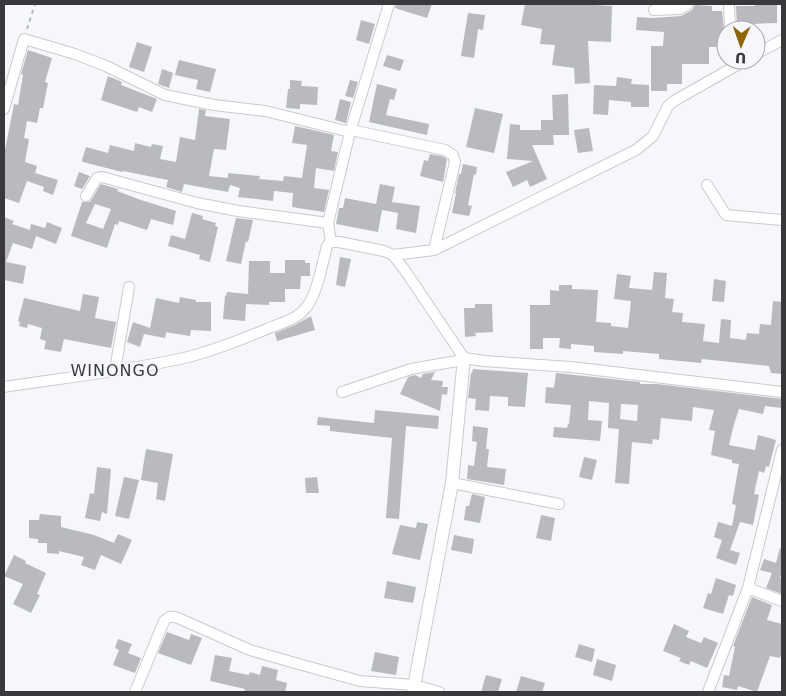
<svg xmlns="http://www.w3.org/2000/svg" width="786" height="696" font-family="'DejaVu Sans',sans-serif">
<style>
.building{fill:#b8babe;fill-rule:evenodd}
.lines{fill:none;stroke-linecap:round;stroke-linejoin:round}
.minor-casing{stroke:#cacbcf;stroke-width:12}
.tertiary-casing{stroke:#cacbcf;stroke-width:14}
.path{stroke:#b4b6b9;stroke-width:2;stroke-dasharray:4 4;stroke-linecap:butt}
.minor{stroke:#fff;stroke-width:10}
.tertiary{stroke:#fff;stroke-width:12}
.labels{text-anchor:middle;stroke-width:4;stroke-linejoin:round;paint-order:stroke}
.quarter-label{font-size:16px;letter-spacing:1px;fill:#3b3c3f;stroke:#f5f7fb}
</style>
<rect width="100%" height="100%" fill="#f5f7fb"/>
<path class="building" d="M396 4H432L427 18 395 8Z
M525 4H595V5L612 6 611 42 588 41 590 83 575 84 574 68 552 65 555 45 540 44 542 29 521 25Z
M755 4H777V23L752 24V30H737L736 6H755Z
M695 5 712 6V11H722L726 47H709V64H682V84H667V91H651V46H663L664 32 636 30 637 17 653 18 681 16 692 10Z
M468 13 485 15 483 30 478 29 474 58 461 56Z
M361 20 375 24 369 44 356 40Z
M137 42 152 47 144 72 129 67Z
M28 50 52 58 45 82 48 83 43 108H40L37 123 27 121 24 138 29 139 25 162 37 166 35 173 58 180 53 195 43 191 44 187 27 181 19 203 4 198V155L14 104 18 105 23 75 21 74Z
M387 55 404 60 400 71 383 66Z
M179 60 216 69 210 92 196 89 198 80 175 75Z
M162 69 173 73 169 88 158 84Z
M108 76 122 82 121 85 157 99 152 112 139 107 137 112 101 100Z
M617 77 632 79 631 84 649 85V107H631V102L609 100 608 115 593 114 594 85 616 86Z
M290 80 302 81 301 86 318 87 317 105 300 104V109L286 108 288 89H290Z
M350 80 358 82 353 98 345 96Z
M377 84 397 89 394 100 390 99 386 115 429 124 427 135 369 122Z
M568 94 569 135H553L554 145H532L547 179 530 187 527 180 513 187 506 172 533 161 507 159 510 124 520 125V130H541V120H553L552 95Z
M340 99 351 102 346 123 335 120Z
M475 108 503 114 494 153 466 147Z
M199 109 206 110 205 116 230 119 226 150 214 149 209 176 228 178V173L260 176 259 179 283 181 284 176 302 178 307 145 292 143 295 126 334 135 331 151 338 152 334 171 316 168 314 188 329 190 324 212 292 207 293 193 274 191 273 201 238 197 240 188 230 185 228 192 184 184 182 192 166 187 168 180 123 171 122 172 83 162 82 160 86 147 108 153 110 145 134 151 135 143 151 147 152 144 163 146 160 159 176 162 180 137 195 140Z
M589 128 593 151 578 153 574 130Z
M430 154 442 156 447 159 443 182 420 176 424 160 428 161Z
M463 164 477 167 476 175 474 174 468 205 472 206 469 216 452 213 456 193H455L459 174H461Z
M79 172 90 176 82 189 74 186Z
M101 184 118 189 117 191 141 200 176 211 173 225 151 219 147 230 119 221 118 225 115 224 107 248 71 236 82 202H90ZM95 204 111 209 103 229 86 223Z
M380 184 395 187 392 202 420 206 416 233 396 229 398 213 382 210 378 232 336 224 339 208H343L345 198 376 204Z
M192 213 203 216 202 219 216 223 215 226 218 227 210 262 199 259 200 255 168 246 171 235 185 239Z
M4 217 14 221 12 224 30 230 31 224 45 228 47 222 62 228 56 244 36 236 32 249 13 243 6 262 26 266 23 284 4 280Z
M236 218 253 220 248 242 246 241 241 264 226 261Z
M340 257 351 259 345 287 336 285Z
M285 260H305V263H310V276H301L300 289H285V302H269V305L246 304 245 321 223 319 225 296H226L227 292 248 294 249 261H270V273H285Z
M654 272 667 273 665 298 674 299 672 312 683 313 682 322 705 324 703 341 719 343 721 319 731 320 730 338 746 340 747 333 759 334 760 324 771 325 773 301 782 302V374L771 373 769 366 702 359 701 363 659 359V354L623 351V354L594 352V346L571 344V349L559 348 560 338H543V349H530V305H550V290L559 291V285H572V289L598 290 596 322 611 323V326L628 328 631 301 614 299 617 274 631 276 629 288 652 290Z
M714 279 726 281 724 302 712 301Z
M83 294 99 297 95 318 116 322 111 348 64 339 61 352 44 349 46 341 40 339 42 328 28 324 27 328 19 326 20 322 18 321 24 298 80 311Z
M180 297 196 300V302H211V331L191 330 190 336 165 332 166 333 165 338 144 334 140 347 127 342 133 322 150 328 156 298 179 303Z
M475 304H492L493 332 475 333 476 336 465 337 464 308H475Z
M311 316 315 330 277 341 275 333 295 325Z
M473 369 528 373 525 407 508 406V397L490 396 489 411 475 410 476 399 468 398 471 373H472Z
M435 372 431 380 443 381 442 387H448L447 395 442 394 440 411 400 394 408 377 415 375 421 378 423 374Z
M556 373 640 382V384H657L782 399V408L765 406 763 414 739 409 734 424 729 445 755 450 758 435 776 440 769 467 766 466 764 473 759 471 754 494 759 495 753 525 740 522 730 550 740 553 736 565 716 558 722 540 714 537 718 522 732 526 736 505 732 504 739 464 732 463V460L711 455 715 431 709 430 714 410 693 407 692 421 661 418 659 440 653 439 652 444 632 442 629 484 615 483 619 429 608 428 609 403 589 401 588 420 602 421 600 441 553 437 554 427 567 428 568 424H569L571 405 545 403 546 387 554 388ZM621 404 638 405 637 421 620 419Z
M375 410 439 416 438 429 406 426 399 519 386 518 392 438 330 431V426L317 425 318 417 374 423Z
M473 426 488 428 486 449H489L487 467 506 469 504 485 467 479 468 465 474 466 477 442 472 441Z
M146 449 173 454 165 501 156 499 158 483 141 480Z
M584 457 597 460 592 480 579 477Z
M97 467 111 469 107 514 102 512 100 521 85 518 90 493 94 494Z
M124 477 139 480 129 519 115 516Z
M317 477 319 493H306L305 478Z
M472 494 485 497 480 523 464 520 466 506H469Z
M40 514 61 516V527L94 535 114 543 118 534 132 540 121 564 101 555 95 570 81 565 84 557 59 551V554L47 553V543H38V539L29 538V520H39Z
M541 515 555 518 551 541 536 538Z
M417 522 428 524 420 560 392 554 400 525 416 528Z
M454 535 474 539 472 554 451 550Z
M780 548H782V571L780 578 782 579V594L766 588 772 573 760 570 764 559 776 563Z
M14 555 26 561 25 563 46 573 37 594 40 595 31 613 13 604 23 584 4 576Z
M716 578 736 585 733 596 729 595 723 614 703 608 708 593 711 594Z
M387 581 416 587 413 603 384 598Z
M752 597 772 605 767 620 782 624V651L780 658 770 656 757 692 738 686 737 690 722 687 724 675 729 676 735 647 733 646Z
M674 624 689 631 686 637 701 643 704 637 718 643 707 668 691 661 689 665 679 661 681 658 663 651Z
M167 632 189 640 191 634 202 638 191 665 158 653Z
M118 639 132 644 128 653 141 658 135 673 113 665 119 650 115 648Z
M579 644 595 649 592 662 575 657Z
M375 652 399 657 396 675 371 671Z
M215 655 232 658 229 671 249 675 250 672 260 675 262 666 278 670 276 680 287 683 285 692H244L245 689 210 681Z
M597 659 616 665 612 681 593 675Z
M486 675 502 679 498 692H481Z
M521 676 545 683 542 692H516Z"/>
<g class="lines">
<g class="minor-casing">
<path id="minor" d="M729 4 730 30
M654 10 680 9 688 4
M756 54 782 40
M4 109 24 39 75 54 106 66 165 95 214 105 265 111 350 132
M351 130 445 150 453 155 455 162 434 250
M707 185 726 215 782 220
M86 196 97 178 102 177 197 203 238 211 328 223
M331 242 328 223 350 132 389 4
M393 255 434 250 636 150 653 136 668 106 674 101 746 60
M115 370 129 287
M4 387C64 378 125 371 184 358 209 352 243 339 267 329 278 324 296 320 304 310 317 297 322 264 327 246L331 242H339L384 251 393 255 404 269 464 358 484 361 571 367 782 392
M342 392 411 369 463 360
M452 483 559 504
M748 588 782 601
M135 692 164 621C169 616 172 616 178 618L250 650 288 661 360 681 414 685 439 692
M708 692 748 588 782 450"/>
</g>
<g class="tertiary-casing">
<path id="tertiary" d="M413 692 452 483 464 358"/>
</g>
<path class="path" d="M27 29 35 4"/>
<use href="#minor" class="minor"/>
<use href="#tertiary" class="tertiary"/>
</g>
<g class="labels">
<g class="quarter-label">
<text x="115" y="376">WINONGO</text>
</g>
</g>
<rect width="786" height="696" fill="none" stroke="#39393b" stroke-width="10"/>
<g transform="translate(741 45) rotate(182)"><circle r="24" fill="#f5f7fb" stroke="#aaabae"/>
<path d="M0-4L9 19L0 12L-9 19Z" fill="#8d6507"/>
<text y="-8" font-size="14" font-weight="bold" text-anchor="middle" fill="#39393b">U</text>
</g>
</svg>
